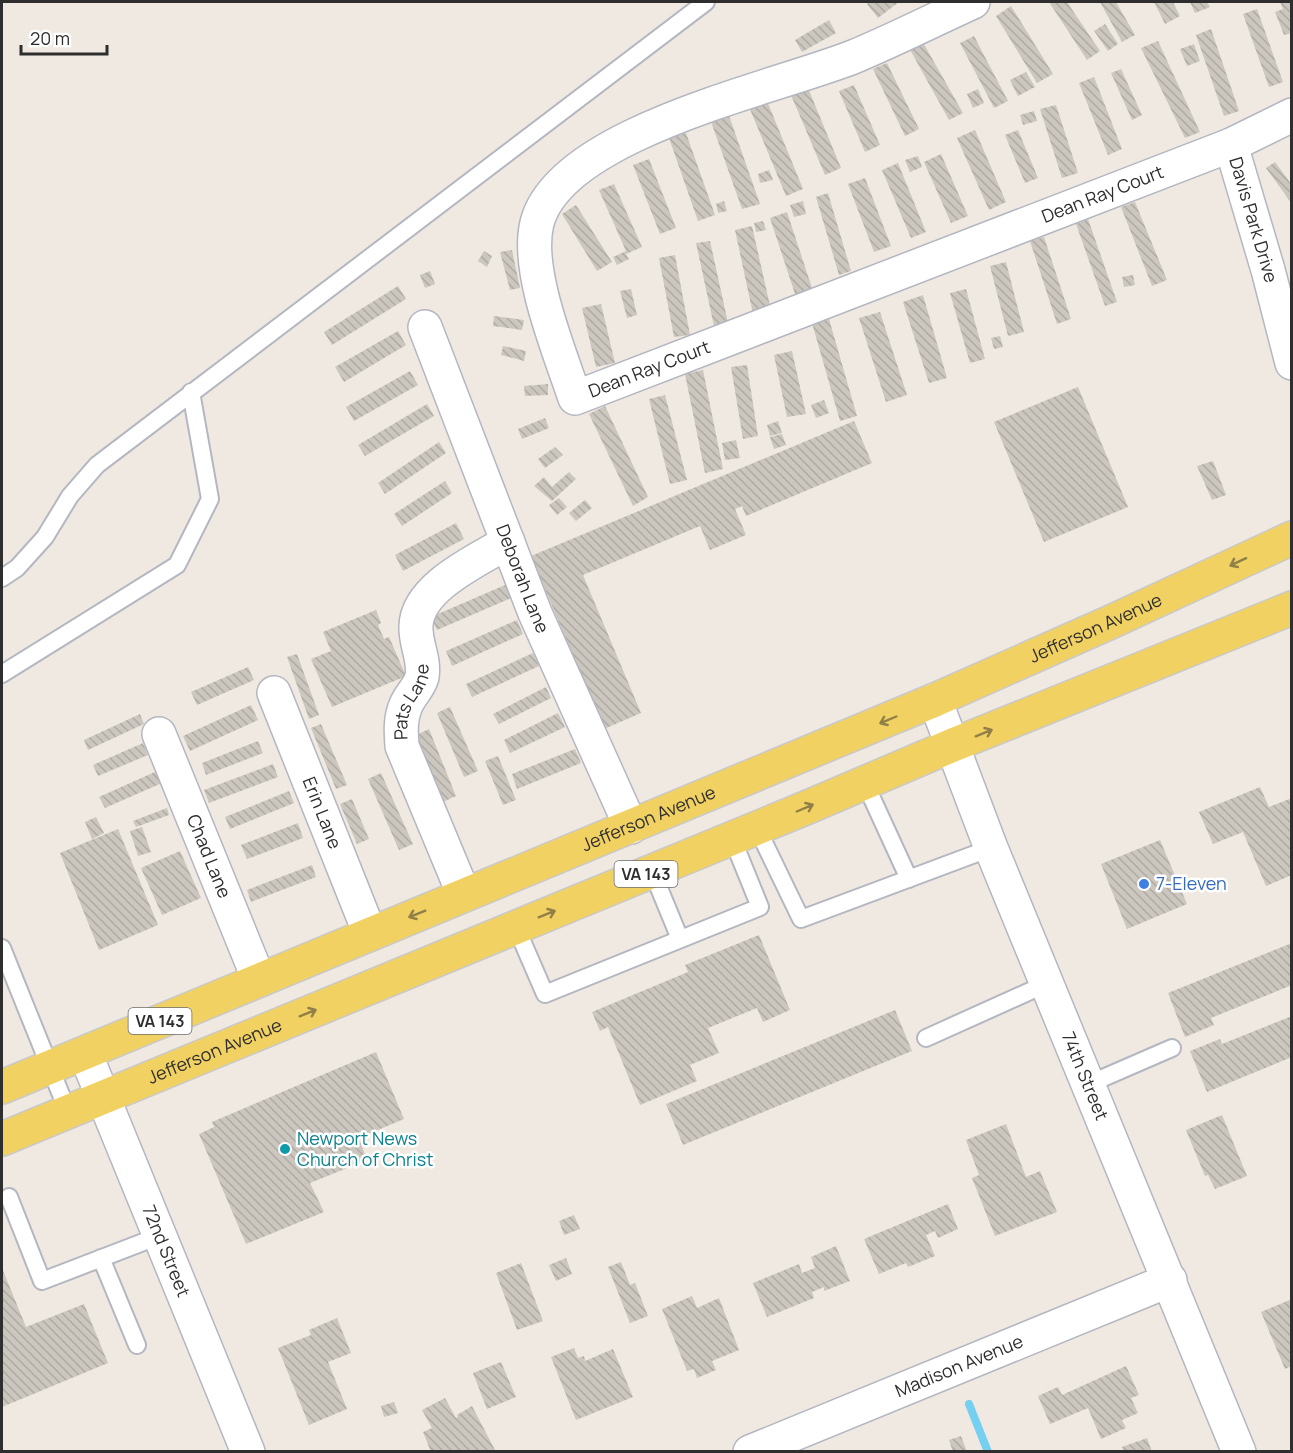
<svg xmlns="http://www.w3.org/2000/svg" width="1293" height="1453" font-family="Manrope,sans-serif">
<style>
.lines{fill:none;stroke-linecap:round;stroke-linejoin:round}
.stream{stroke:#75cff0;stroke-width:8}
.building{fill:url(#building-back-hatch)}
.lane-casing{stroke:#b4b7c1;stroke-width:20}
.street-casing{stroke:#b4b7c1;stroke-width:36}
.primary-casing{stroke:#c9c9c9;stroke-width:36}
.lane{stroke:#fff;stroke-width:16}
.street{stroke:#fff;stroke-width:33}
.primary{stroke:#f2d163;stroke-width:33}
.oneway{stroke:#908048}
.shop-dot{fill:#3f7fe0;stroke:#fff;stroke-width:2}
.culture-dot{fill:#0f9aa8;stroke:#fff;stroke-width:2}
.labels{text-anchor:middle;stroke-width:5;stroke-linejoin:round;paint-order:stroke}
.shield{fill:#fff;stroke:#6d6d6d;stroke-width:1.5}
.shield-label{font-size:16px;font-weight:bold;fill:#2e2e2e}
.street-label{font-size:18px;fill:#2e2e2e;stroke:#fff}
.shop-label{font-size:18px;fill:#366cbe;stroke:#fff;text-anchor:start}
.culture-label{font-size:18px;fill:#0d838f;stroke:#fff;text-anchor:start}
</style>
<defs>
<pattern id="building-back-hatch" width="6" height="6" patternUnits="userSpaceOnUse" patternTransform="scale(1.5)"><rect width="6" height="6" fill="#cbc7bf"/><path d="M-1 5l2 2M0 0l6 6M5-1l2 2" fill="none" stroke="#afaba4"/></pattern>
</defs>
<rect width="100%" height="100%" fill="#efe9e1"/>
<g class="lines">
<path class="stream" d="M969 1404 988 1452"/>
</g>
<path class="building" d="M869 2H899L878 18 867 4Z
M1049 2H1067L1100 51 1087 60Z
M1100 2H1116L1135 35 1122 42Z
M1154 2H1173L1180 16 1165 24Z
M1190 2H1207L1210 7 1195 13Z
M1280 2H1292V33L1284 35 1275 12 1283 9Z
M1011 6 1053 74 1037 83 996 16Z
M1257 9 1283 82 1269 87 1243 14Z
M829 20 836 33 802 52 795 40Z
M1105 24 1118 44 1108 51 1094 31Z
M1211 29 1239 111 1224 116 1196 35Z
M974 36 1008 101 994 108 960 43Z
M921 39 963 113 949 120 908 46Z
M1158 41 1200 132 1185 138 1141 48Z
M1194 44 1200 61 1187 66 1180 49Z
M887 63 919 129 905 136 873 69Z
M1121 69 1142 115 1132 120 1111 73Z
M1026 72 1035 87 1018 96 1010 80Z
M1094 77 1122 149 1108 155 1079 83Z
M854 85 880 145 865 152 839 91Z
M808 88 841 168 825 175 791 95Z
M978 89 984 103 973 108 967 94Z
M765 96 803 189 786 196 747 102Z
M1056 105 1078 173 1062 178 1040 109Z
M727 110 760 204 742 209 709 116Z
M1034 111 1037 121 1023 125 1020 115Z
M975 130 1006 202 989 210 957 138Z
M1018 130 1038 178 1025 183 1005 135Z
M686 133 715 215 698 221 669 138Z
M941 154 968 216 951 223 924 162Z
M918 156 922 167 910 172 905 160Z
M649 159 676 228 660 234 633 165Z
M1275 162 1292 185V204L1266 168Z
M898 163 926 232 911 238 882 170Z
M769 170 773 180 760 183 758 174Z
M865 178 891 246 874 252 848 184Z
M614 184 642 247 626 254 629 259 617 265 613 257 626 251 599 190Z
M828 193 851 271 839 275 816 197Z
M724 201 727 211 718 213 716 204Z
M803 201 806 214 794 217 790 205Z
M1135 202 1167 280 1152 286 1121 207Z
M576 205 612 262 597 271 562 214Z
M787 212 813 291 796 297 770 218Z
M1088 219 1117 302 1105 306 1076 224Z
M763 221 766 230 756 232 754 223Z
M752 226 771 310 753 314 735 230Z
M1044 237 1071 319 1057 324 1030 241Z
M710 241 728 323 714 326 696 243Z
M512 250 520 288 510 290 500 252Z
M484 251 492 256 487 267 478 261Z
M675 255 690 335 674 337 659 258Z
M1006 262 1024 332 1008 336 990 266Z
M430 271 435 284 425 288 420 275Z
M1133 275 1135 285 1124 287 1122 277Z
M398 286 406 299 332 345 324 332Z
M631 289 637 315 627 318 620 291Z
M966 289 985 359 970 363 950 293Z
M923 295 947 378 929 383 903 302Z
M601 304 615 363 596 367 582 308Z
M880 312 907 395 886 402 859 318Z
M494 316 524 320 522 330 493 326Z
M829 319 857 416 840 421 812 323Z
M398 331 406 345 344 382 335 367Z
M1000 336 1003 347 994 349 991 338Z
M503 346 526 351 524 361 501 355Z
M792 351 806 414 787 417 774 355Z
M747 365 758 436 743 439 731 367Z
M703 370 723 469 705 473 685 374Z
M410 371 418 385 354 421 346 407Z
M548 384V395L525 396 524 386Z
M1078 387 1128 507 1044 542 994 422Z
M665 395 687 480 670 484 649 399Z
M824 400 829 413 816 418 811 405Z
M427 404 434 416 365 456 358 445Z
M605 406 648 497 633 506 589 414Z
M545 418 549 428 522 439 518 429Z
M778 421 782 433 770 436 767 425Z
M854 421 872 463 746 516 742 506 735 509 746 535 710 550 700 526 583 575 641 713 604 729 531 556Z
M782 434 786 445 774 449 770 437Z
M736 440 740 458 725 460 722 443Z
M439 442 446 453 385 494 378 483Z
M555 447 563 455 545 468 538 459Z
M1213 461 1226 495 1212 500 1197 466Z
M569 472 576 479 552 501 534 486 544 477 552 487Z
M445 481 452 493 402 526 394 514Z
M559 498 567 507 557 515 549 505Z
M585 500 592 508 576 521 569 513Z
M456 523 464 539 403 571 395 555Z
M505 585 511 598 437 630 431 617Z
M376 610 381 623 378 625 384 639 389 637 406 676 332 707 311 659 331 651 323 632Z
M517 620 523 634 452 666 446 651Z
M533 653 539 666 472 697 466 684Z
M297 654 319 715 309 719 287 657Z
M248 667 254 680 197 705 191 692Z
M546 687 551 698 499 724 493 714Z
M251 705 258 720 190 751 183 736Z
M450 707 478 771 464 777 437 713Z
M558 713 565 727 510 753 504 740Z
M140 714 144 724 88 750 84 740Z
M321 724 347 785 336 789 311 728Z
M429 729 456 796 443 802 416 735Z
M258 741 263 753 206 775 202 763Z
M143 743 148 755 98 776 93 765Z
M575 749 581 763 517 789 512 774Z
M498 756 516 800 503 805 485 761Z
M273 764 278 777 209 803 204 790Z
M157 771 162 783 105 808 99 797Z
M381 773 413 844 399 850 368 779Z
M1260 787 1269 807 1292 798V875L1266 886 1243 832 1213 844 1199 812Z
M289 791 294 803 230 829 225 817Z
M352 799 369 839 357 844 340 804Z
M167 808 169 815 136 827 133 821Z
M96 817 104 833 92 839 85 822Z
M298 823 303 838 247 859 241 845Z
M142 827 151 852 138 856 130 831Z
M118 829 158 925 99 950 60 853Z
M1160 840 1187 904 1127 929 1101 864Z
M180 851 201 898 162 915 141 868Z
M312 865 316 877 251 902 247 890Z
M759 935 790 1010 763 1022 757 1008 708 1028 719 1053 690 1065 697 1081 640 1105 608 1027 600 1031 592 1012 688 972 685 965Z
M1292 943V985L1211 1018 1214 1025 1185 1037 1168 993Z
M895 1010 912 1051 683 1145 666 1104Z
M1292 1016V1057L1207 1092 1190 1051 1220 1039 1222 1044Z
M376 1052 404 1119 359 1138 367 1160 310 1183 324 1212 246 1244 199 1134 214 1127 212 1122Z
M1222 1115 1247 1176 1215 1189 1208 1175 1205 1176 1186 1130Z
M1006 1124 1026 1177 1040 1171 1057 1212 995 1236 972 1178 979 1175 966 1140Z
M948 1204 958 1229 938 1238 935 1231 926 1235 935 1256 908 1267 906 1263 879 1274 864 1239Z
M574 1215 580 1229 564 1235 559 1221Z
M836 1246 850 1281 824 1291V1287L812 1292 814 1298 767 1317 753 1283 799 1264 802 1273 815 1268 811 1257Z
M566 1258 572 1274 556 1281 549 1265Z
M621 1262 630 1285 635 1283 648 1316 630 1323 608 1267Z
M521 1263 543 1321 517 1330 496 1273Z
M2 1268 26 1327 84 1304 108 1363 2 1407Z
M692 1296 697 1308 719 1298 739 1350 712 1361 716 1370 697 1378 694 1369 687 1371 662 1309Z
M1292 1299V1366L1285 1369 1261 1312Z
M337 1318 351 1353 328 1362 347 1409 309 1425 278 1348 311 1335 309 1330Z
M574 1348 578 1358 584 1356 585 1361 613 1349 633 1397 576 1420 551 1357Z
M501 1362 516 1397 487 1409 473 1373Z
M1126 1366 1139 1395 1131 1398 1138 1413 1122 1420 1126 1428 1101 1439 1088 1408 1050 1424 1038 1396 1058 1387 1062 1395Z
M445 1398 456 1418 458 1417 457 1415 472 1406 495 1450 491 1452H431L423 1432 432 1428 422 1410Z
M394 1402 398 1413 384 1417 381 1406Z
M961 1436 967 1452H953L949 1440Z
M1147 1438 1152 1452H1124L1122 1447Z"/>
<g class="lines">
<g class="lane-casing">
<path id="lane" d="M2 578 17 568 45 537 70 496 97 465 706 2
M2 674 177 565 210 499 191 392
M865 783 909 879
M757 828 801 919 991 848
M652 871 680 939
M516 927 545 994 760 907 732 838
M2 948 68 1112
M926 1038 1048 983
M1089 1084 1172 1048
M9 1197 42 1281 159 1236
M101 1258 137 1345"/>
</g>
<g class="street-casing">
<g id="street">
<path id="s1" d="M973 2C933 20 894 40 853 57 775 88 560 133 537 223 525 270 560 353 575 398L1231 145 1292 115"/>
<path id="s2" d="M1231 145 1268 270 1292 363"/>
<path id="s3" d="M425 327 535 613 631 827"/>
<path id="s4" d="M274 693 370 934"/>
<path id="s5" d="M935 700 991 848 1239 1452"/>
<path id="s6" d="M159 734 259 980"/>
<path id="s7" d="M464 895 402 746C401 732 400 718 406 705 410 695 419 688 422 677 425 658 415 644 416 626 417 587 478 560 508 542"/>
<path id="s8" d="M85 1053 248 1452"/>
<path id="s9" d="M750 1452 1170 1280"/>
</g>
</g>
<g class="primary-casing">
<g id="primary">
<path id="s10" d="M2 1087 935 700 1113 621 1292 538"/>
<path id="s11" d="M2 1139 808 807 953 745 1292 608"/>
</g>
</g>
<use href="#lane" class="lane"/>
<use href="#street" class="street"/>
<use href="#primary" class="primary"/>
</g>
<defs><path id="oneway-shaft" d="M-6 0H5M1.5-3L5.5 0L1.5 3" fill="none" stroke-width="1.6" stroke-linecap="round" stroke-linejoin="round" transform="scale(1.5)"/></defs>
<g class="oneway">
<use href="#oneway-shaft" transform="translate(1238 562) rotate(155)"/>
<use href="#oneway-shaft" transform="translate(888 720) rotate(157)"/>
<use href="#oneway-shaft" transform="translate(984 733) rotate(-22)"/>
<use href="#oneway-shaft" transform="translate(805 808) rotate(-23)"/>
<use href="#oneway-shaft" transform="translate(417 914) rotate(158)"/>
<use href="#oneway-shaft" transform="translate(547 914) rotate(-22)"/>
<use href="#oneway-shaft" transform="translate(308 1013) rotate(-22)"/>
</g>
<circle class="shop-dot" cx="1144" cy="884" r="6"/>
<circle class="culture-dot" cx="285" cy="1149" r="6"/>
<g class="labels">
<g class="shield">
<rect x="614.5" y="861" width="63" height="26" rx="4.5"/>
<rect x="128.5" y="1008" width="63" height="26" rx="4.5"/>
</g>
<g class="shield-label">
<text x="646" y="880">VA 143</text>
<text x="160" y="1027">VA 143</text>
</g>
<g class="street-label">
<text dy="6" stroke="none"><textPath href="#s1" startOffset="1246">Dean Ray Court</textPath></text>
<text dy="6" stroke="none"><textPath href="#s2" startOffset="78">Davis Park Drive</textPath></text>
<text dy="6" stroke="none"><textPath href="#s1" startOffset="760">Dean Ray Court</textPath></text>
<text dy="6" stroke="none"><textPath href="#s3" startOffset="270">Deborah Lane</textPath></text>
<text dy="6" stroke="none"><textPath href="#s10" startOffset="1186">Jefferson Avenue</textPath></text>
<text dy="6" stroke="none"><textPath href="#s7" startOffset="208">Pats Lane</textPath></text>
<text dy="6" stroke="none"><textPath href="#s4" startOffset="129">Erin Lane</textPath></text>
<text dy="6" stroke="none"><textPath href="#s10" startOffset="700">Jefferson Avenue</textPath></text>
<text dy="6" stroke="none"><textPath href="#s6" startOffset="132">Chad Lane</textPath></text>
<text dy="6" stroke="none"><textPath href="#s11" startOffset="230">Jefferson Avenue</textPath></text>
<text dy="6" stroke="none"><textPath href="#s5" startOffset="405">74th Street</textPath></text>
<text dy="6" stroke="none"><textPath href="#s8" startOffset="214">72nd Street</textPath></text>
<text dy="6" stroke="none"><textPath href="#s9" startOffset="226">Madison Avenue</textPath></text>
</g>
<g class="shop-label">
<text x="1156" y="890">7-Eleven</text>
</g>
<g class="culture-label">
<text x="297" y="1145">Newport News<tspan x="297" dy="21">Church of Christ</tspan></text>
</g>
</g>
<rect width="1293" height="1453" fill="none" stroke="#2e2e2e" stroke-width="6"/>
<path d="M21 45v9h86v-9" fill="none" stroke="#2e2e2e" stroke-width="3"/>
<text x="30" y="45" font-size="18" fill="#2e2e2e" stroke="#ffffff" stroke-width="4.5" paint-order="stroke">20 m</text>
</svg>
